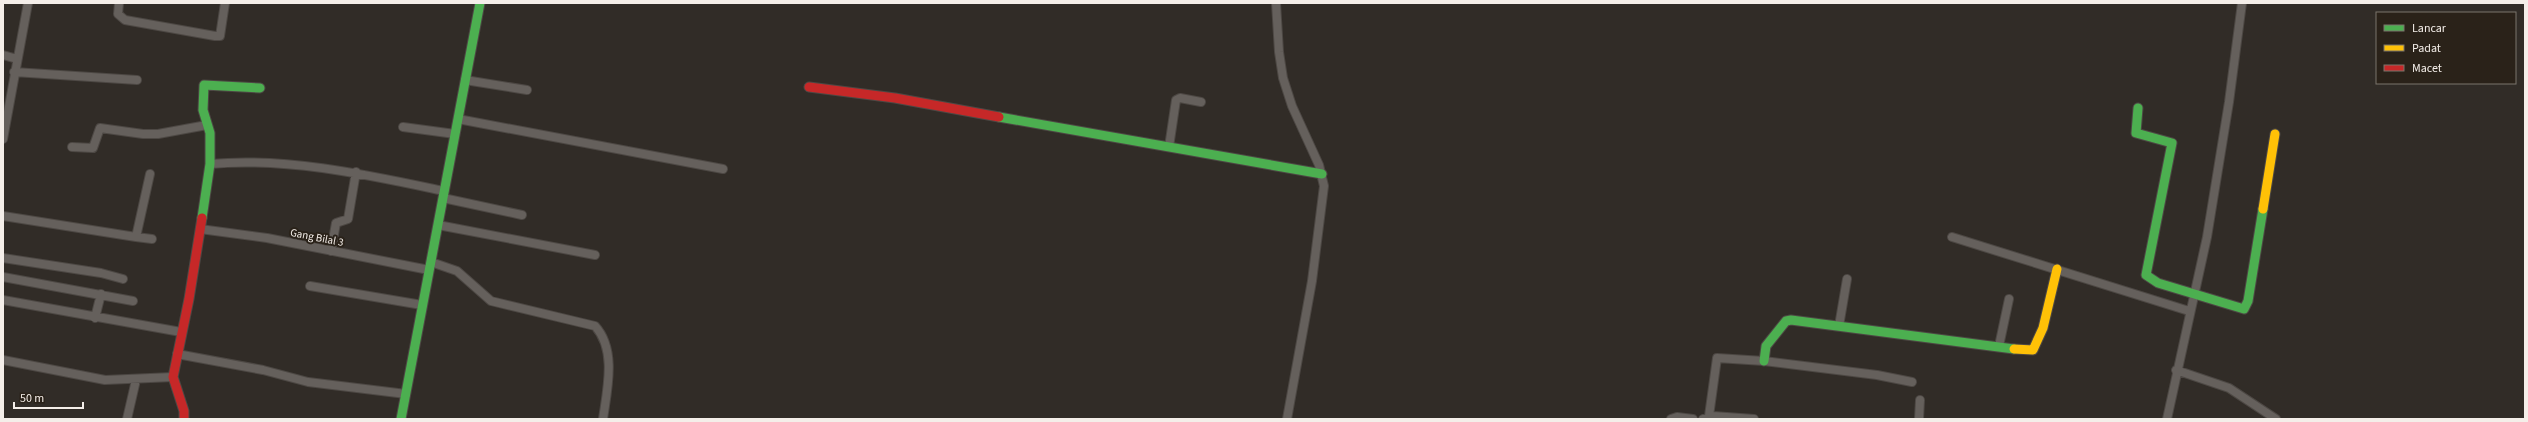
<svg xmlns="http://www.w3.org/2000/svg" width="2528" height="422" font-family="'Source Sans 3',sans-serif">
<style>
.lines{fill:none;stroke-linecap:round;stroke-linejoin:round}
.street-casing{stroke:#4d4844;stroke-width:10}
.fast-casing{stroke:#4d4844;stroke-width:11}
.slow-casing{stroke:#4d4844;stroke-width:11}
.jam-casing{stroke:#4d4844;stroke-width:11}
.street{stroke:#65605c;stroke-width:8}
.fast{stroke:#4caf50;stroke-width:9}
.slow{stroke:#ffc107;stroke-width:9}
.jam{stroke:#c62828;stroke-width:9}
.labels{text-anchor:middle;stroke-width:4;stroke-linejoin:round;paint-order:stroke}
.street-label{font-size:11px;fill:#f4eee9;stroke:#2a2219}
</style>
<rect width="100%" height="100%" fill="#312c27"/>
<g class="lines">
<g class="street-casing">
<path id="street" d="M119 3 118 14 125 20 215 36H220L225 3
M1276 3 1279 52 1283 78 1292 106 1319 165 1324 186 1312 281 1287 419
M3 55 17 59
M14 72 137 80
M465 80 527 90
M458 119 723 169
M403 127 455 134
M3 139 28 3
M72 147 93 148 100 128 143 134H158L207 125
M1169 147 1176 100 1180 98 1201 102
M210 164C288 157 368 175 444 191
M150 174 136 237 152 239
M443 198 522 215
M3 216 136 237
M438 225 595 255
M200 229 267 238 429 270
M1952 237 2189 311
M331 251 336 223 348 219 356 172
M3 258 101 273 123 279
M431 262 457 271 491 301 595 326C617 350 607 390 603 419
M3 277 133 301
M310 286 422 305
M3 300 181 332
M95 318 101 294
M1839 326 1847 279
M1999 346 2009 299
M177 354 263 370 308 382 406 394
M3 360 105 380 173 377
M2176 370 2229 388 2276 419
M1709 416 1717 358 1764 361 1877 375 1912 382
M127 419 136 380
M1671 419 1677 417 1693 419
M1703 419 1713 416 1754 419
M1919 419 1920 400
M2167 419 2207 237 2229 102 2242 3"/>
</g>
<g class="fast-casing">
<path id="fast" d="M2138 108 2136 133 2172 143 2146 275 2158 283 2244 309 2248 301 2263 209
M999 117 1322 174
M202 218 210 164V133L203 110 204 85 260 88
M1764 361 1766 346 1786 321 1791 320 2014 349
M401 419 480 3"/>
</g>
<g class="slow-casing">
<path id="slow" d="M2263 209 2275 134
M2014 349 2033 350 2043 328 2057 269"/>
</g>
<g class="jam-casing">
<path id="jam" d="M809 87 895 98 999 117
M184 419V411L173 377 189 299 202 218"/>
</g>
<use href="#street" class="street"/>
<use href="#fast" class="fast"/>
<use href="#slow" class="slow"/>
<use href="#jam" class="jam"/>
</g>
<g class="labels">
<g class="street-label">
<text transform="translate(317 237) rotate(11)" y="4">Gang Bilal 3</text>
</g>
</g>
<rect width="2528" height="422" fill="none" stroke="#f4eee9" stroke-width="8"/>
<rect x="2376" y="12" width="140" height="72" fill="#2a2219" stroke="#7b746c"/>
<rect x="2384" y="25" width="20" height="6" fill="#4caf50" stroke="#7b746c"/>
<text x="2412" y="32" font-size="12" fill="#f4eee9">Lancar</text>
<rect x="2384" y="45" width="20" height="6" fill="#ffc107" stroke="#7b746c"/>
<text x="2412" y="52" font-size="12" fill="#f4eee9">Padat</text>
<rect x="2384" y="65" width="20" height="6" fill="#c62828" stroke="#7b746c"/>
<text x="2412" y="72" font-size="12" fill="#f4eee9">Macet</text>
<path d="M14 402v6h69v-6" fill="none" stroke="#f4eee9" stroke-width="2"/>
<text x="20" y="402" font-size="12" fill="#f4eee9" stroke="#2a2219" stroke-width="3" paint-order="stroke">50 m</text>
</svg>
